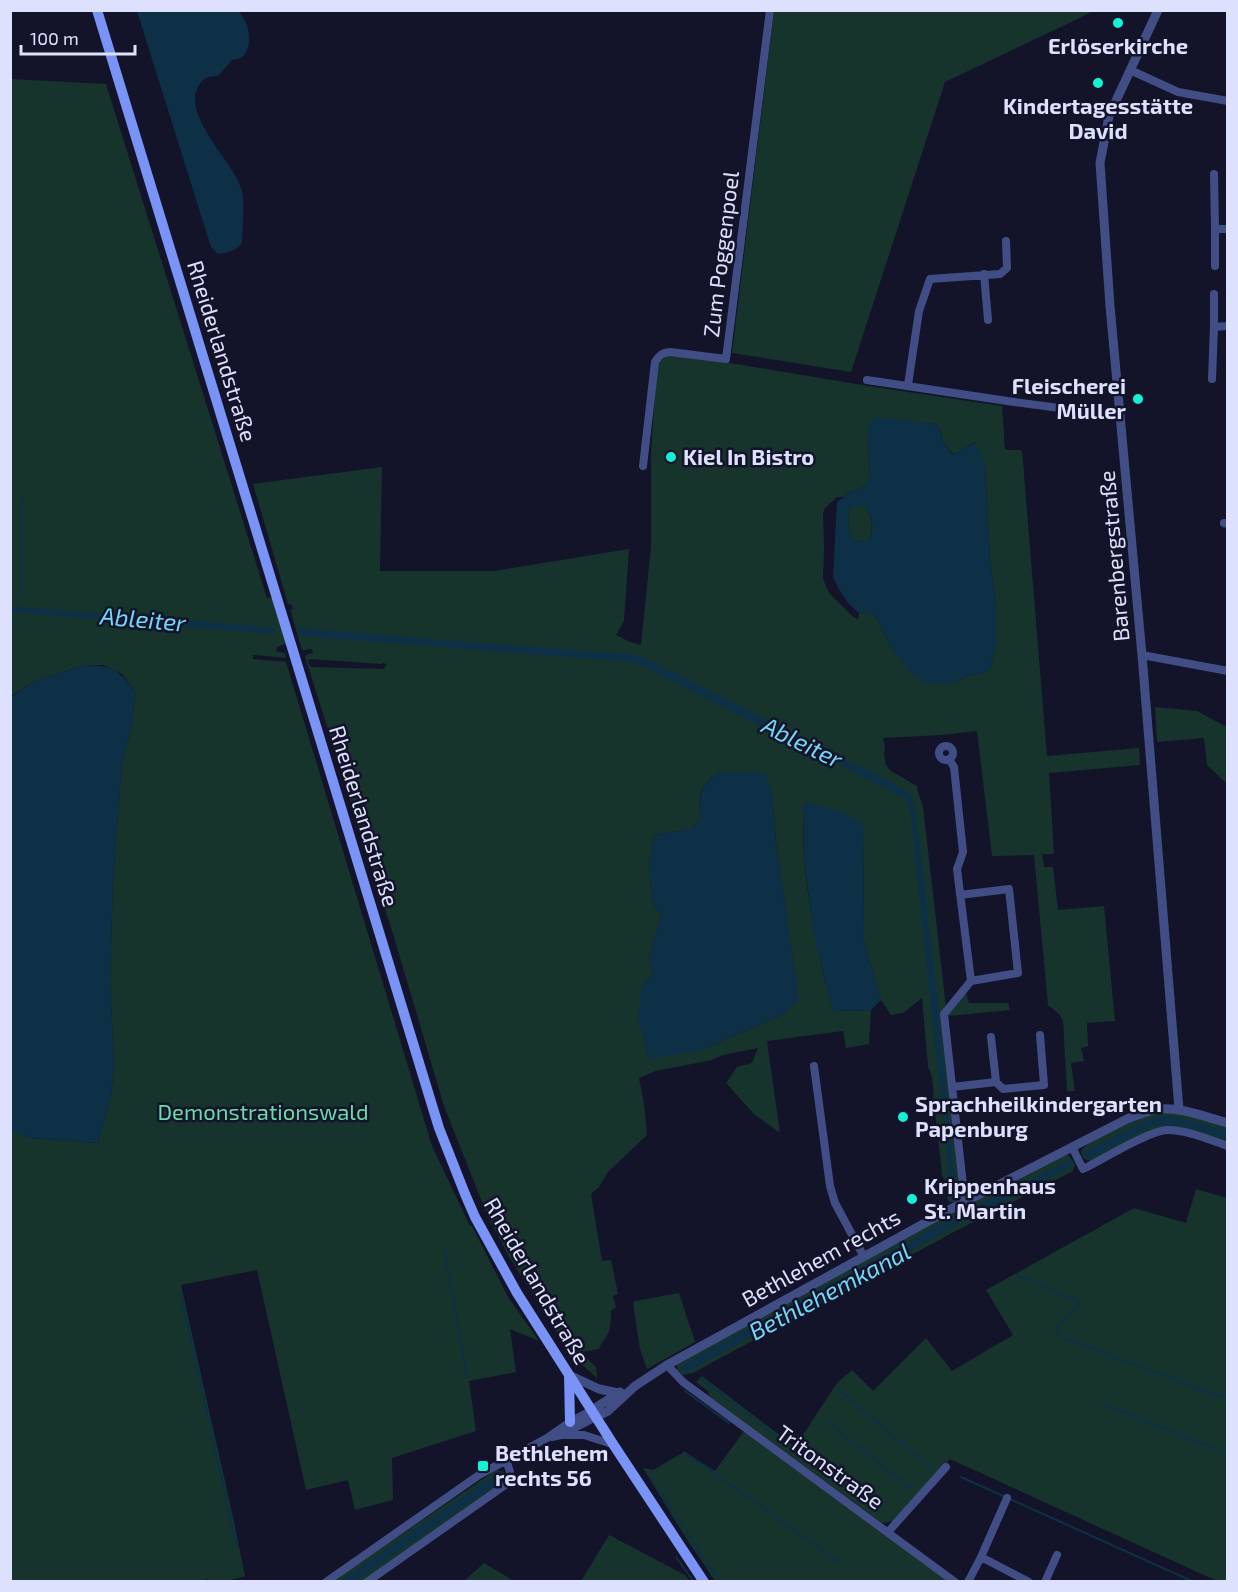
<svg xmlns="http://www.w3.org/2000/svg" width="1238" height="1592" font-family="'Exo 2',sans-serif">
<style>
.green{fill:#16342c;fill-rule:evenodd}
.water{fill:#0e3047;fill-rule:evenodd}
.lines{fill:none;stroke-linecap:round;stroke-linejoin:round}
.stream{stroke:#0e3047;stroke-width:2}
.minor{stroke:#414e86;stroke-width:8}
.tertiary{stroke:#414e86;stroke-width:9}
.secondary{stroke:#7a93f7;stroke-width:10}
.poi-dot{fill:#15f1d6;stroke:#13142a;stroke-width:2}
.labels{text-anchor:middle;stroke-width:5;stroke-linejoin:round;paint-order:stroke}
.poi-label{font-size:22px;font-weight:bold;fill:#dee1fd;stroke:#13142a;text-anchor:start}
.street-label{font-size:22px;fill:#dee1fd;stroke:#13142a}
.park-label{font-size:22px;fill:#6cdaa6;stroke:#13142a}
.water-label{font-size:24px;font-style:italic;fill:#72d7f7;stroke:#13142a}
</style>
<rect width="100%" height="100%" fill="#13142a"/>
<path class="green" d="M774 11H1094L945 82 851 372 732 353Z
M10 79 106 84 267 598 273 597 286 644 276 647 277 652 285 653 286 658 253 655V659L286 662 432 1146 470 1226H472L508 1297 539 1341 510 1329 516 1372 469 1381 476 1431 392 1458 393 1500 355 1510 348 1480 306 1490 257 1270 181 1285 233 1517 245 1576 228 1581H209L208 1579 200 1582 11 1581V1130L30 1138 98 1143 111 1096 114 1065 110 980 113 879 122 762 131 729 136 693 122 674 104 665 82 666 35 681 11 696Z
M670 353 868 386 1002 406 1005 450H1022L1047 756 1139 748 1140 765 1049 773 1054 854H1042L1044 867H1053L1058 910 1104 906 1115 1021 1087 1023 1088 1046 1081 1048 1084 1061 1071 1063 1075 1091H1067L1063 1021 1060 1015 1048 1005 1034 855 992 856 977 731 941 735 883 738 885 747 884 755 886 765 891 771 917 786V789L923 807 946 1007 962 1198 952 1203 948 1201 946 1182 942 1176C940 1152 937 1128 934 1104 933 1091 934 1078 928 1067L922 998 903 1013 891 1015 881 1000 864 941 863 824 803 806C803 824 803 843 804 861 810 912 818 962 834 1011L871 1010 869 1044 846 1048 843 1031 767 1041 780 1133 754 1114 726 1083 737 1067 752 1063 758 1048 723 1055 712 1060 656 1071 639 1078 644 1103 647 1135 608 1172 599 1187 591 1194 602 1261 611 1260 618 1294 613 1296 616 1307 611 1311C611 1317 611 1325 609 1331 607 1338 601 1342 599 1349L581 1352 596 1367 597 1378 576 1359 566 1346 508 1255 488 1217 444 1106 393 934 305 657 306 655 313 653 312 649 302 650 290 609 293 610 292 605 288 604 253 484 382 467 380 571H495L629 549 624 621 616 635 630 642 641 645 651 547V454L657 362ZM874 418 935 424 941 431 943 442 954 455 975 442 985 466 990 561 996 606V645L991 667 984 673 968 676 951 684 892 649 876 617 865 612 859 613 858 620 852 616 829 593 823 579 824 546 823 514 825 508 837 497H843L850 492 867 485 870 476 867 439ZM309 659 381 664 383 663 387 664 384 669 311 667 308 663ZM721 772 772 794 776 843 795 975 784 1014 702 1050 642 986 653 974 649 957 661 916 652 901 649 865 654 835 690 829 700 819C699 796 698 783 721 772Z
M854 506H865C873 518 874 529 868 541L860 542 853 540 849 530 848 510Z
M1155 707 1197 711 1227 727V784L1207 765 1204 738 1157 742Z
M966 992 969 1003H1008L1010 1010 949 1016 948 1014Z
M1156 1113H1180L1227 1127V1143L1163 1128 1091 1161C1085 1160 1082 1158 1081 1151 1092 1137 1138 1119 1156 1113Z
M1065 1155H1068L1075 1164 1073 1171 952 1233 693 1373 683 1375 677 1370V1365L680 1361 936 1222Z
M1196 1189 1227 1198V1581H1217L950 1459 895 1521 882 1523 709 1396 708 1391 696 1382 702 1376 795 1447 837 1383 852 1370 873 1391 926 1338 952 1371 1013 1335 986 1290 1134 1208 1186 1223Z
M679 1293 695 1342 647 1369 640 1349 633 1303 635 1301Z
M744 1431 950 1581H715L686 1538 643 1468 653 1470 684 1452 715 1471Z
M496 1470 505 1472 506 1478 501 1486 363 1581 332 1582Z
M609 1535 685 1575 690 1581H581Z
M484 1563 514 1581H464Z"/>
<path class="water" d="M137 11H239C242 16 247 23 248 29 251 43 249 59 232 60L218 76C210 76 203 77 199 85 180 116 234 161 242 191 245 201 242 230 242 242 237 252 228 252 218 254L211 247Z
M874 417 935 424 941 431 943 442 953 455 976 442 985 466 990 561 996 606V645L991 667 984 673 968 676 951 684 926 683 910 673 892 649 876 617 865 612 859 613 849 604 838 588 833 576 837 502 850 492 867 485 870 476 867 439 870 421ZM854 506H865C873 518 875 529 868 541L860 542 853 540 849 530 848 510Z
M10 606 233 624 269 627 274 629 276 631 274 633 268 634 11 612Z
M298 628 594 652 633 654 645 658 841 758C854 764 902 785 910 795 913 801 914 807 916 814L939 1014 956 1196 953 1197 951 1196 910 809 906 799 643 666 630 662 300 636Z
M82 666C113 665 117 668 136 693L131 729 122 762 113 879 110 980 114 1065 111 1096 98 1143 30 1138 10 1130 11 697 35 681Z
M721 772 766 773 772 794 776 843 799 1000 784 1014 702 1050 648 1059 638 1016 642 986 653 974 649 957 661 916 652 901 649 865 654 835 690 829 700 819C700 796 698 783 721 772Z
M805 802 837 810 863 823 864 941 881 1000 871 1010 833 1011 814 936 804 859 803 806Z
M1162 1116 1176 1117 1227 1131V1140C1203 1132 1178 1121 1152 1126L1089 1159 1085 1156 1084 1152 1089 1149 1148 1119Z
M1071 1159 1074 1162 1071 1167 972 1217 690 1370 685 1373 683 1372 681 1366 683 1364 954 1217Z
M499 1474 502 1479 500 1482 355 1581H340L484 1482Z"/>
<g class="lines">
<path class="stream" d="M21 596V504L22 498 25 494
M444 1246 467 1378
M1017 1275 1080 1302 1059 1326 1057 1333 1066 1339 1228 1399
M181 1294 237 1547
M703 1380 790 1448
M837 1388 932 1469
M685 1391 729 1423
M1103 1404 1228 1454
M828 1422 911 1489
M684 1452 843 1565
M649 1475 720 1582
M961 1477 1194 1582
M676 1557 694 1582"/>
<path class="minor" d="M1130 70 1178 92 1228 101
M1214 174 1215 229H1228
M1215 266V229
M984 274 988 320
M1214 294V327L1228 326
M1212 379 1214 327
M867 380 1014 402 1120 416
M908 385 919 311 930 279 1000 274 1007 268 1006 241
M643 466 655 362C659 355 662 353 670 352L726 359 770 10
M1224 523 1228 524
M1142 655 1228 671
M939 753a7 7 0 1 1 14 0a7 7 0 1 1-14 0Z
M949 759 954 767 963 852 957 869 971 981 944 1014 965 1203
M960 895 1009 889 1018 973 971 981
M814 1066 830 1186 835 1203 864 1257
M996 1082 1003 1089 1044 1085 1040 1035
M952 1087 996 1082 991 1037
M1072 1147 1083 1169C1102 1160 1150 1130 1168 1130 1187 1130 1210 1140 1228 1146
M667 1365 683 1382 955 1582
M563 1435H584L612 1444
M552 1437 561 1435 596 1417
M888 1532 946 1467
M981 1557 1029 1582
M326 1582 479 1475 547 1438 570 1422 592 1410
M367 1582 508 1483 510 1472 506 1459
M968 1582 981 1557 1007 1498
M1045 1582 1057 1555"/>
<path class="tertiary" d="M1158 10 1109 116 1100 163 1110 306 1142 655 1179 1109
M569 1375 599 1389 618 1393
M592 1410 620 1392
M596 1417 608 1411 635 1386 667 1365 945 1212 1127 1119C1137 1115 1147 1111 1158 1109 1182 1107 1205 1117 1228 1123"/>
<path class="secondary" d="M97 10 439 1128 465 1194 475 1217 517 1293 613 1444 704 1582
M569 1375 570 1422"/>
</g>
<g class="poi-dot">
<circle cx="1118" cy="23" r="6"/>
<circle cx="1098" cy="83" r="6"/>
<circle cx="1138" cy="399" r="6"/>
<circle cx="671" cy="457" r="6"/>
<circle cx="903" cy="1117" r="6"/>
<circle cx="912" cy="1199" r="6"/>
<rect x="477" y="1460" width="12" height="12" rx="3"/>
</g>
<g class="labels">
<g class="poi-label">
<text x="1118" y="54" text-anchor="middle">Erlöserkirche</text>
<text x="1098" y="114" text-anchor="middle">Kindertagesstätte<tspan x="1098" dy="25">David</tspan></text>
<text x="1126" y="394" text-anchor="end">Fleischerei<tspan x="1126" dy="25">Müller</tspan></text>
<text x="683" y="465">Kiel In Bistro</text>
<text x="915" y="1112">Sprachheilkindergarten<tspan x="915" dy="25">Papenburg</tspan></text>
<text x="924" y="1194">Krippenhaus<tspan x="924" dy="25">St. Martin</tspan></text>
<text x="495" y="1461">Bethlehem<tspan x="495" dy="25">rechts 56</tspan></text>
</g>
<g class="street-label">
<text transform="translate(721 254) rotate(-83)" y="8">Zum Poggenpoel</text>
<text transform="translate(222 351) rotate(73)" y="8">Rheiderlandstraße</text>
<text transform="translate(1114 556) rotate(-95)" y="8">Barenbergstraße</text>
<text transform="translate(364 816) rotate(73)" y="8">Rheiderlandstraße</text>
<text transform="translate(821 1258) rotate(-29)" y="8">Bethlehem rechts</text>
<text transform="translate(537 1281) rotate(60)" y="8">Rheiderlandstraße</text>
<text transform="translate(830 1467) rotate(36)" y="8">Tritonstraße</text>
</g>
<g class="park-label">
<text x="263" y="1120">Demonstrationswald</text>
</g>
<g class="water-label">
<text transform="translate(143 620) rotate(5)" y="8">Ableiter</text>
<text transform="translate(802 743) rotate(26)" y="8">Ableiter</text>
<text transform="translate(830 1292) rotate(-28)" y="8">Bethlehemkanal</text>
</g>
</g>
<rect width="1238" height="1592" fill="none" stroke="#dee1fd" stroke-width="24"/>
<path d="M21 45v9h114v-9" fill="none" stroke="#dee1fd" stroke-width="3"/>
<text x="30" y="45" font-size="18" fill="#dee1fd" stroke="#13142a" stroke-width="4.5" paint-order="stroke">100 m</text>
</svg>
